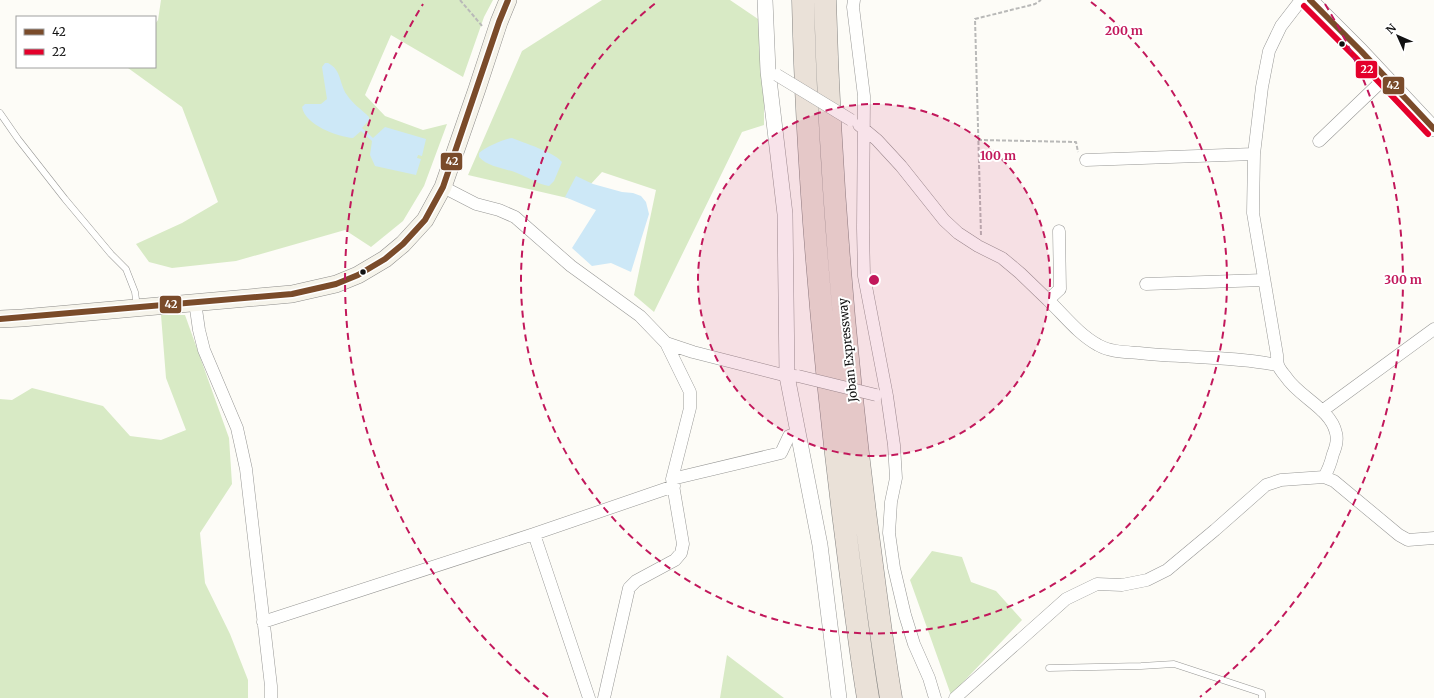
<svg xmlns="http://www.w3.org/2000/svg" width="1434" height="698" font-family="Merriweather,serif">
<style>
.forest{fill:#d8eac5}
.water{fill:#cde8f7}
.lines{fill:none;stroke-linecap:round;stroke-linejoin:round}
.service-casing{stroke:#979795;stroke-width:7}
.minor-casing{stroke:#979795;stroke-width:13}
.tertiary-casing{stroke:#979795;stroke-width:16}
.secondary-casing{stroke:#8e8d8b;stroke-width:18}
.motorway-casing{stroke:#858482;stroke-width:23}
.path{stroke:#b9b9b8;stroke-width:2;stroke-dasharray:4 2;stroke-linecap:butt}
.service{stroke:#fffffe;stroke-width:6}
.minor{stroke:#fffffe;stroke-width:12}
.tertiary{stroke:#fffffe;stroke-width:15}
.secondary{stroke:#f6f4eb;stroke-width:17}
.motorway{stroke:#eae1d8;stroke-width:22}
.minor-bridge-casing{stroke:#979795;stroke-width:13;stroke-linecap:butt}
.minor-bridge{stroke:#fffffe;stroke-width:12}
.bus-1-casing{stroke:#fff;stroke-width:9}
.bus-2-casing{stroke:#fff;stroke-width:9}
.bus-1{stroke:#7a4b2a;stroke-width:6}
.bus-2{stroke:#e4002b;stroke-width:6}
.ring{fill:none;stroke:#c2185b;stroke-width:2;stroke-dasharray:7 5}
.bus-dot{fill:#111;stroke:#fff;stroke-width:1.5}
.labels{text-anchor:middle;stroke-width:4;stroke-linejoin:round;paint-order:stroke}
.street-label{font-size:12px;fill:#111;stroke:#fff}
.centre{fill:#c2185b;stroke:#fff;stroke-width:2}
.ring-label{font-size:12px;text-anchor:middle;font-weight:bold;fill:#c2185b;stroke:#fff;stroke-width:4;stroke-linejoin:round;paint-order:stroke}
.line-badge{stroke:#fff;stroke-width:1.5}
.badge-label{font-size:11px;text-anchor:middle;font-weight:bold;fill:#fff}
</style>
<rect width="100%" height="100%" fill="#fdfcf7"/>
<path class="forest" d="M161 0H493L484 17 463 77 391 35 365 95 385 116 423 130 447 124 424 186 403 221 371 247 345 230 236 261 172 268 149 262 136 244 182 223 218 202 182 107 128 68 129 67H155V24L158 20Z
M602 0H730L758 19 764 75V125L742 132 654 312 634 295 656 190 602 172 576 200 468 175 522 51Z
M161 315H185L229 438 232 484 200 533 205 583 230 634 248 680V698H0V399L12 400 32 388 103 406 130 436 161 440 186 430 166 378Z
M932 551 962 557 971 582 996 591 1022 620 951 695 910 580Z
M727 655 784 698H720Z"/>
<path class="water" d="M325 63H328C342 70 339 84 347 95 352 103 362 110 369 117V120L362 128 373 138 385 127 426 139 422 156 418 155 417 158 421 159 416 175 375 166 370 155 372 141 361 131 353 138C338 137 305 125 302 107L305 104H321L327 99 322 67Z
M512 138C524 143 554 152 562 162L554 181 549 186C537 184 528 177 517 173 504 168 488 167 479 157V153C486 147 504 139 512 138Z
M576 176 593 184 622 192 633 193 641 196 646 202 649 214 631 272 611 263 592 266 572 248 596 210 565 197Z"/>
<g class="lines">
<g class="service-casing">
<path id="service" d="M0 113 18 139 65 199 111 254 126 269 135 292 137 307
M1049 668 1141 666 1174 664 1262 693V698"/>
</g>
<g class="minor-casing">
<path id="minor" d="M854 0 853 7 864 96 863 228 864 276 887 396 894 445 896 478 891 502 889 533 894 568 905 615 914 644 929 678 935 698
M1301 0 1281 26 1269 51 1262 87 1254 154 1253 213 1277 355C1277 367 1279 368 1286 377 1299 397 1331 409 1336 433 1338 440 1336 447 1333 454 1331 462 1329 469 1324 477
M859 125 877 140 901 166 944 220 958 233 978 246 1002 258 1020 273 1048 300 1060 289 1059 231
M1319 141 1386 77
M1086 160 1254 154
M443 187 476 204 499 210 515 217 571 266 640 316 666 343 693 352 787 376H795
M1146 284 1264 280
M1048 300C1064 315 1078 334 1098 345 1110 352 1126 352 1139 353 1185 358 1232 356 1277 365
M195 302 199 330 204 350 237 428 246 469 271 686V698
M1322 411 1434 329
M672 479 781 453 789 436 798 433
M534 534 589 698
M263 622 534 534 674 486
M604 698 629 588 636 581 675 560 681 553 683 544 672 479 690 408V392L666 343
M955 698 1066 599 1097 584 1122 585 1147 580 1167 570 1215 530 1266 485 1281 480 1324 477 1334 481 1399 535 1408 540 1434 538"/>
</g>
<g class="tertiary-casing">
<path id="tertiary" d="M765 0 768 71 785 214 787 376 820 545 839 698
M1310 0 1361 51 1434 129"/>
</g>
<g class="secondary-casing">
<path id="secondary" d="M0 319 22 318 292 294 336 284 358 275 385 259 403 244 425 220 443 187 477 89 499 22 508 0"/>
</g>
<g class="motorway-casing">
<path id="motorway" d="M803 0C807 172 822 343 843 513 851 575 858 637 868 698
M825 0C830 174 844 347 866 520 874 579 881 639 891 698"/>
</g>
<path class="path" d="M460 0 483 27
M978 140 1076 142 1078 152
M981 235 975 19 1035 4 1041 0"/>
<use href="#service" class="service"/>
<use href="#minor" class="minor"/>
<use href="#tertiary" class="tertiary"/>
<use href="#secondary" class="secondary"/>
<use href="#motorway" class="motorway"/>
<g class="minor-bridge-casing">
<path id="minor-bridge" d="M777 75 851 120
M798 376 876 395"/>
</g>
<use href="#minor-bridge" class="minor-bridge"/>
<g class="bus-1-casing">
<path id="bus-1" d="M1310 0 1361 51 1434 129
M0 319 292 294 336 284 358 275 385 259 403 244 425 220 443 187 499 22 508 0"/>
</g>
<g class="bus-2-casing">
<path id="bus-2" d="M1304 6 1355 57 1428 134"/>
</g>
<use href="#bus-1" class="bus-1"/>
<use href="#bus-2" class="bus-2"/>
</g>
<circle cx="874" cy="280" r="176" fill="#c2185b" fill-opacity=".12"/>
<g class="ring">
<circle cx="874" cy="280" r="176"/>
<path d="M1091 2A353 353 0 1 1 657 2"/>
<path d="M548 697A529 529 0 0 1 423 4M1325 4A529 529 0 0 1 1200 697"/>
</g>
<g class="bus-dot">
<circle cx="1342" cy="44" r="3.5"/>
<circle cx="363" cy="272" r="3.5"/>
</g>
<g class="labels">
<g class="street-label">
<text transform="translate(848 350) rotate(-96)" y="4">Joban Expressway</text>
</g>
</g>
<circle cx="874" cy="280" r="6" class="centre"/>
<g class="ring-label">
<text x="1124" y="35">200 m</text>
<text x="998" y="160">100 m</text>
<text x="1403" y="284">300 m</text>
</g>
<g class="line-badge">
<rect x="1355" y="60" width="23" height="19" rx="4" fill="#e4002b"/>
<rect x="1382" y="76" width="23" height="19" rx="4" fill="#7a4b2a"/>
<rect x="440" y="152" width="23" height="19" rx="4" fill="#7a4b2a"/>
<rect x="159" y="295" width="23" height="19" rx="4" fill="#7a4b2a"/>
</g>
<g class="badge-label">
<text x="1367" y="73">22</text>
<text x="1393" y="89">42</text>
<text x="452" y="165">42</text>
<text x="171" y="308">42</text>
</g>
<rect x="16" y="16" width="140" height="52" fill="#ffffff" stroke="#a0a0a0"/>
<rect x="24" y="29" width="20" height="6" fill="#7a4b2a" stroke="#a0a0a0"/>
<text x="52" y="36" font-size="12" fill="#111111">42</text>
<rect x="24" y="49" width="20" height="6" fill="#e4002b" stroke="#a0a0a0"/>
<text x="52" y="56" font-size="12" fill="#111111">22</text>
<g transform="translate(1398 36) rotate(315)" stroke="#ffffff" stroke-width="3" paint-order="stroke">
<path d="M0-3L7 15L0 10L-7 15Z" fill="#111111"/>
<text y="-6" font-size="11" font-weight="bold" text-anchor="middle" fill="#111111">N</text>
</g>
</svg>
